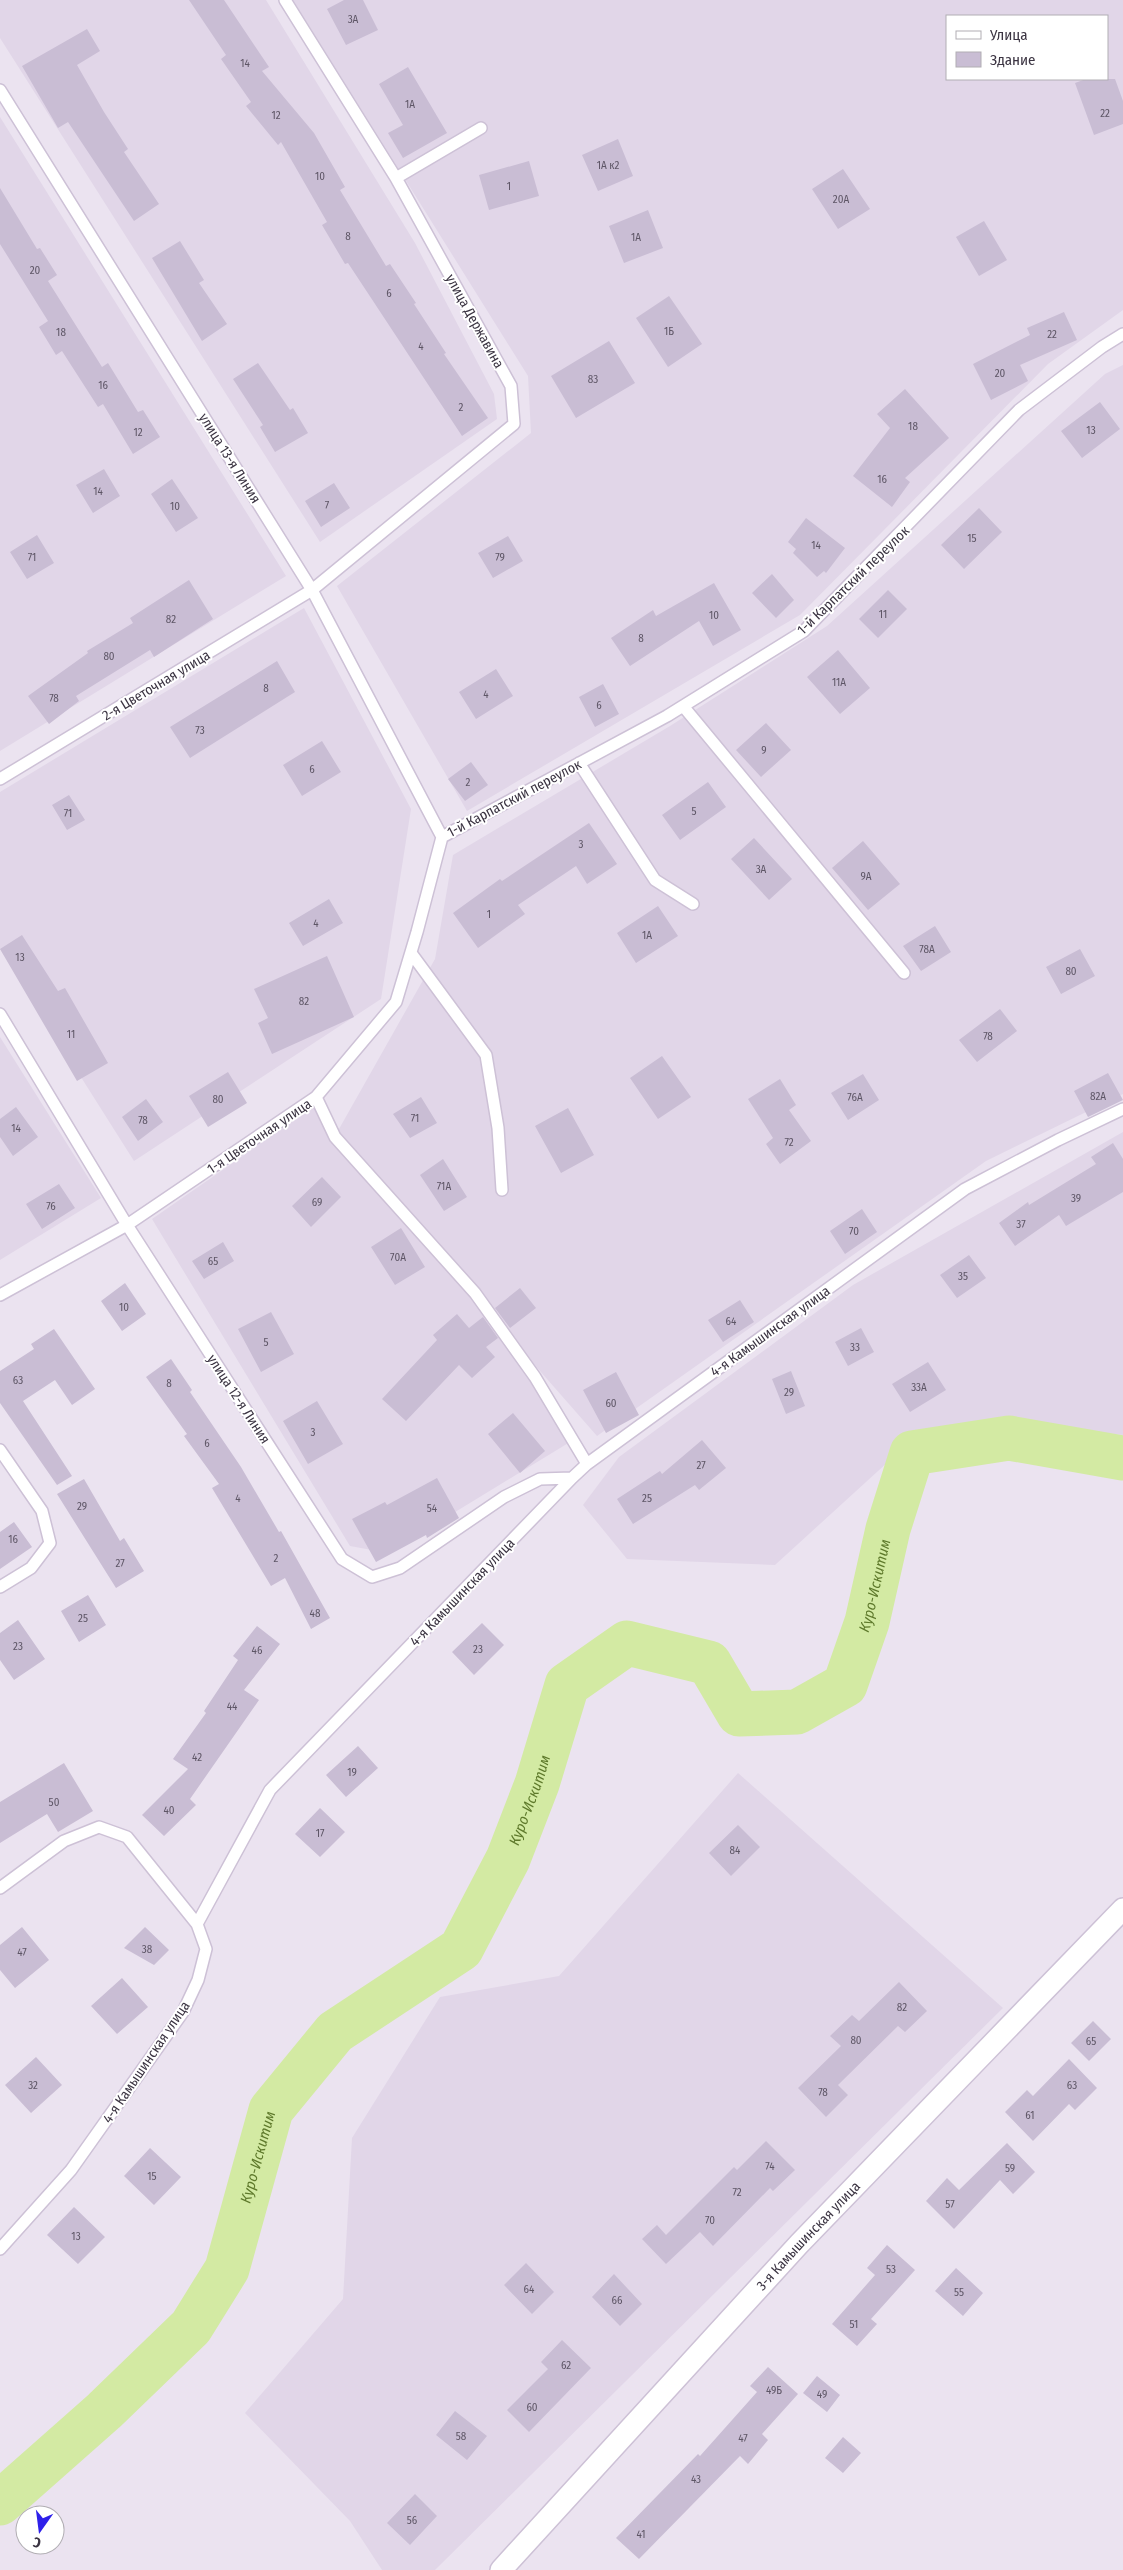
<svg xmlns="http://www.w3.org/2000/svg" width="1123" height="2570" font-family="'Fira Sans Condensed',sans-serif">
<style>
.residential{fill:#e1d6e8;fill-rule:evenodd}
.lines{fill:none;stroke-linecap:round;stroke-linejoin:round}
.river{stroke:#d3eaa3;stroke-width:45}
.building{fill:#c9bdd4}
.service-casing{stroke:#cdc1d6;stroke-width:14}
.minor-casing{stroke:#cdc1d6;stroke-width:24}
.service{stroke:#fff;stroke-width:11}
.minor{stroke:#fff;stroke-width:21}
.labels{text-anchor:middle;stroke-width:4;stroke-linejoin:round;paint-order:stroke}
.number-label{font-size:11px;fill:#5e5666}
.street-label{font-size:14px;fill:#3b3442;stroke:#fff}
.water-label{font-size:15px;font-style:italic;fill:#5e792b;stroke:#fff}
</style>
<rect width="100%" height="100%" fill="#ebe3f0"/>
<path class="residential" d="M0 0H266L415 243 494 394 497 419 320 542 0 38Z
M293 0H1123V310L1048 364 800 615 467 811 337 586 531 433 528 376ZM947 16H1107V79H947Z
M0 117 286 576 0 751Z
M1123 365V1094L986 1161 597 1436 484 1307 570 1442 388 1553 350 1546 152 1219 316 1105 339 1129 435 959 453 855 670 726 827 626 1105 374Z
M304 608 411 809 381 999 134 1161 0 949V792Z
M0 1037 101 1198 0 1260Z
M1123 1132V1435L1055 1427 889 1461 775 1565 627 1559 583 1505 619 1457 853 1285Z
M738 1773 1003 2008 435 2570H382L350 2521 245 2413 343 2299 352 2138 440 1997 559 1976Z"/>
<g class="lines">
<path class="river" id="s1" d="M0 2503 104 2411 191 2327 227 2269 271 2110 335 2032 461 1949 508 1859 537 1784 567 1685 627 1643 709 1663 739 1714 797 1712 845 1685 867 1622 888 1529 912 1453 1009 1438 1123 1458"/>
</g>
<path class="building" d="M189 0H224L269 67 262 71 314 133 345 187 340 190 386 266 390 264 416 303 414 304 446 353 444 354 488 418 462 436 348 263 345 264 322 225 327 222 281 142 278 145 246 106 251 102 221 59 226 55Z
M344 0H363L378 30 346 45 327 9Z
M87 29 100 51 77 65 104 112 128 149 124 152 159 204 134 221 68 122 58 128 22 66Z
M408 67 447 133 403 158 388 133 403 125 379 84Z
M1086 79H1115L1123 101V124L1094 135 1075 83Z
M618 139 633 176 598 191 582 155Z
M529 161 539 196 489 210 479 175Z
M843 169 870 209 838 229 812 189Z
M0 188 37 249 40 248 57 275 48 281 102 367 108 363 138 412 143 410 160 437 133 454 103 404 98 407 62 351 56 355 39 327 48 321 0 244Z
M648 210 663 248 624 263 609 226Z
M984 221 1007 260 979 276 956 237Z
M180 241 204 280 199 283 227 324 202 341 152 258Z
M669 296 702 344 668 367 636 318Z
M1064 312 1077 340 1020 365 1028 381 991 400 973 364 1030 335 1027 328Z
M609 341 635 383 576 418 551 376Z
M258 363 290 410 293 408 308 433 275 452 260 427 263 425 233 379Z
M905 389 949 438 905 478 910 482 892 507 853 476 890 428 877 414Z
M1100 402 1120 429 1082 458 1061 431Z
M104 469 120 496 93 513 76 485Z
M172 479 198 518 176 532 151 494Z
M334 483 350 508 321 527 305 501Z
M979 508 1002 532 964 569 941 545Z
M806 518 845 548 826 573 824 571 817 577 793 553 796 549 788 542Z
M37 535 54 563 27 579 10 552Z
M508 536 523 561 493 578 478 553Z
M772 574 794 600 776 618 752 593Z
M189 580 213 619 154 657 150 650 76 696 79 701 49 724 28 696 88 653 87 651 133 623 130 618Z
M714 583 741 630 713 646 699 621 630 666 611 638 653 610 656 616Z
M888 590 907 609 878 638 859 619Z
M838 650 870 688 840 714 807 677Z
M277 661 295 692 190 758 170 727Z
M496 669 513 696 476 719 459 692Z
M603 684 619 714 595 727 579 697Z
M766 723 791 750 761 777 736 750Z
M322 741 341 772 302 796 283 765Z
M471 762 488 785 465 801 448 779Z
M708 782 726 807 680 840 662 815Z
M69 795 85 820 67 830 52 805Z
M589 823 617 864 587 884 576 866 518 905 525 914 478 948 453 913 500 879 502 881Z
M754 838 792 879 769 900 731 859Z
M863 841 900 884 868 910 832 868Z
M329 899 343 923 303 946 289 923Z
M658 906 678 936 636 963 617 933Z
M935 926 951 952 921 971 903 946Z
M22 935 58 991 65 988 108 1063 77 1081 0 949Z
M1080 949 1095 976 1061 994 1046 967Z
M327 956 354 1017 272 1054 258 1023 268 1018 254 989Z
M1000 1009 1017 1031 977 1062 959 1040Z
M662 1056 691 1097 658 1119 630 1078Z
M228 1072 247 1103 208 1127 189 1096Z
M1108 1073 1123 1100 1088 1117 1074 1091Z
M863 1074 879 1100 848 1120 831 1093Z
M780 1079 796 1105 789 1110 811 1141 780 1164 766 1144 773 1138 748 1099Z
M421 1097 437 1123 410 1138 393 1114Z
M146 1099 163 1122 138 1141 122 1117Z
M16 1107 38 1137 13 1156 0 1137V1119Z
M568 1108 594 1155 561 1173 535 1126Z
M1113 1143 1123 1159V1192L1066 1226 1059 1215 1015 1246 999 1223 1028 1202 1029 1205 1096 1164 1091 1157Z
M443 1159 467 1197 444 1211 420 1175Z
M322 1177 341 1197 311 1227 292 1206Z
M59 1184 75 1208 42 1229 26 1204Z
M862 1209 877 1232 845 1254 830 1231Z
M401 1228 425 1267 395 1285 371 1247Z
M223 1242 234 1261 204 1279 192 1261Z
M969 1255 986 1278 957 1298 940 1275Z
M125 1283 146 1314 122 1331 101 1301Z
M520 1288 536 1308 510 1328 495 1308Z
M740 1300 754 1322 723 1342 708 1320Z
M271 1312 294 1354 261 1372 238 1329Z
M457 1314 469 1328 483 1317 498 1338 486 1347 495 1357 472 1378 459 1365 406 1421 382 1399 437 1340 433 1335Z
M861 1328 874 1352 848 1366 835 1342Z
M54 1329 95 1389 72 1405 55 1380 23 1401 72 1476 57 1485 0 1403V1371L34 1349 31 1344Z
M171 1359 192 1390 190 1392 241 1467 279 1532 281 1531 330 1618 311 1629 285 1578 271 1586 212 1488 219 1484 184 1436 187 1434 146 1377Z
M928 1362 946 1390 910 1412 892 1384Z
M791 1371 805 1406 786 1414 772 1379Z
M616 1372 639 1415 606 1433 583 1390Z
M317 1401 343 1444 308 1464 283 1421Z
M513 1413 545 1451 520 1473 488 1434Z
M702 1440 726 1468 699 1490 695 1485 633 1524 617 1499 660 1471 662 1474Z
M437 1478 459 1518 427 1538 426 1535 376 1562 352 1519 385 1502 387 1505Z
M84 1479 120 1541 124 1538 144 1571 116 1588 57 1494Z
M14 1522 32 1547 0 1569V1532Z
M88 1595 106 1625 79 1642 61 1611Z
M18 1620 45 1659 14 1680 0 1660V1633Z
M482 1623 504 1645 474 1675 452 1652Z
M257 1626 280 1644 244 1690 259 1700 190 1799 196 1805 164 1836 142 1815 188 1769 173 1759 206 1713 204 1711 238 1660 233 1656Z
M358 1746 378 1768 346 1797 326 1775Z
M64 1763 93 1811 58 1832 47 1814 0 1843V1802Z
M320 1808 345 1832 320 1857 295 1834Z
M738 1825 760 1847 731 1876 709 1853Z
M22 1927 49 1960 15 1988 0 1970V1945Z
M145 1927 169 1950 154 1965 124 1948Z
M122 1978 148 2007 117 2034 91 2006Z
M899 1982 927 2011 905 2032 898 2026 838 2085 848 2095 826 2117 798 2088 841 2046 830 2036 852 2015 859 2021Z
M1093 2021 1111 2039 1089 2061 1071 2043Z
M36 2057 62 2085 31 2113 5 2085Z
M1069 2059 1097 2088 1075 2110 1069 2104 1033 2141 1005 2112 1027 2090 1033 2096Z
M766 2141 795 2170 773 2191 770 2188 713 2246 700 2232 666 2264 642 2239 657 2225 666 2235 734 2167 737 2170Z
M1007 2143 1035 2172 1013 2194 1000 2180 954 2229 926 2201 947 2178 959 2190Z
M150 2148 181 2177 154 2205 124 2176Z
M74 2207 105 2237 78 2264 47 2235Z
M887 2245 915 2270 871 2319 877 2324 857 2346 832 2324 875 2275 867 2268Z
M526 2263 554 2292 532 2314 504 2285Z
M956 2268 983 2293 963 2316 935 2291Z
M614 2274 642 2304 620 2326 592 2297Z
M562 2340 591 2368 529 2432 507 2410 548 2369 541 2362Z
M768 2367 798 2394 762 2434 768 2440 748 2464 740 2456 639 2559 616 2538 698 2454 700 2456 757 2392 750 2386Z
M817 2376 840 2395 827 2412 803 2393Z
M455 2411 487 2436 467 2460 436 2435Z
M843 2437 861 2453 843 2473 825 2458Z
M415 2494 437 2516 410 2545 387 2523Z"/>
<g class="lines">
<g class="service-casing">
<path id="service" d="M0 90 312 590 442 837
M396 178 481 128
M683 706 904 973
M579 763 655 880 693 904
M0 779 312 590 514 424 511 386 396 178 285 0
M442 837 667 716 804 631 1019 410 1102 347 1123 334
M411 953 486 1055 498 1128 502 1190
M0 1014 127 1225 342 1559 372 1577 400 1568 504 1497 540 1479 572 1478
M316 1097 335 1137 475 1293 535 1377 587 1464
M0 1295 127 1225 316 1097 396 1002 417 932 442 837
M0 1450 42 1511 50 1543 31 1568 0 1587
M0 1888 64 1841 99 1827 127 1837 197 1924
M0 2249 71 2170 183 2012 198 1980 206 1949 197 1924 270 1790 572 1478 587 1464 965 1189 1058 1140 1123 1109"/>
</g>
<g class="minor-casing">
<g id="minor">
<path id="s2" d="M501 2570 799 2244 1123 1909"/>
</g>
</g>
<use href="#service" class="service"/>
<use href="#minor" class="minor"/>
</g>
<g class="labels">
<g class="number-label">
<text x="353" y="23">3А</text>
<text x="245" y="67">14</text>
<text x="410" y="108">1А</text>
<text x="1105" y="117">22</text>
<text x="276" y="119">12</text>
<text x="608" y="169">1А к2</text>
<text x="320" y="180">10</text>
<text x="509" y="190">1</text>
<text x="841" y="203">20А</text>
<text x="348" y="240">8</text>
<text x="636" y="241">1А</text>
<text x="35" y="274">20</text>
<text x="389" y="297">6</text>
<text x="669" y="335">1Б</text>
<text x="61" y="336">18</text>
<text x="1052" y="338">22</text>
<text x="421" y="350">4</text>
<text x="1000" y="377">20</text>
<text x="593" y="383">83</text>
<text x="103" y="389">16</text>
<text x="461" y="411">2</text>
<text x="913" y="430">18</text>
<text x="1091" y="434">13</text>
<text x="138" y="436">12</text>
<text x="882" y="483">16</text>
<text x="98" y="495">14</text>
<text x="327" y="509">7</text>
<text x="175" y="510">10</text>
<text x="972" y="542">15</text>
<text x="816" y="549">14</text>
<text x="32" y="561">71</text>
<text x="500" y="561">79</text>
<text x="883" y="618">11</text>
<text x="714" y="619">10</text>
<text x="171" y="623">82</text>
<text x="641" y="642">8</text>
<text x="109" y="660">80</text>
<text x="839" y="686">11А</text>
<text x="266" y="692">8</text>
<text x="486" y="698">4</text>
<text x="54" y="702">78</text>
<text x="599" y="709">6</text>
<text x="200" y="734">73</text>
<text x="764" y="754">9</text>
<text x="312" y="773">6</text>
<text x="468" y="786">2</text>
<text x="694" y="815">5</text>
<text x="68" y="817">71</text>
<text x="581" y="848">3</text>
<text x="761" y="873">3А</text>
<text x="866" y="880">9А</text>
<text x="489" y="918">1</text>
<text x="316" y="927">4</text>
<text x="647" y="939">1А</text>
<text x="927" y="953">78А</text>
<text x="20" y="961">13</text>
<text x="1071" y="975">80</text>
<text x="304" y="1005">82</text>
<text x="71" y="1038">11</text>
<text x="988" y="1040">78</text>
<text x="1098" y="1100">82А</text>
<text x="855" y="1101">76А</text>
<text x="218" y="1103">80</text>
<text x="415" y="1122">71</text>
<text x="143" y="1124">78</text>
<text x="16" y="1132">14</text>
<text x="789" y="1146">72</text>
<text x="444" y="1190">71А</text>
<text x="1076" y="1202">39</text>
<text x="317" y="1206">69</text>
<text x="51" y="1210">76</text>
<text x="1021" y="1228">37</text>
<text x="854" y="1235">70</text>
<text x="398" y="1261">70А</text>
<text x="213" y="1265">65</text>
<text x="963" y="1280">35</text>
<text x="124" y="1311">10</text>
<text x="731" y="1325">64</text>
<text x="266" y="1346">5</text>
<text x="855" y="1351">33</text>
<text x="18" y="1384">63</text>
<text x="169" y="1387">8</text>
<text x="919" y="1391">33А</text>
<text x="789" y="1396">29</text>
<text x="611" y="1407">60</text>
<text x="313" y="1436">3</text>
<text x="207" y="1447">6</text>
<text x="701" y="1469">27</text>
<text x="238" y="1502">4</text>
<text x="647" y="1502">25</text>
<text x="82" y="1510">29</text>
<text x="432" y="1512">54</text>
<text x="13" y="1543">16</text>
<text x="276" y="1562">2</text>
<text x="120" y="1567">27</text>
<text x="315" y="1617">48</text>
<text x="83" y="1622">25</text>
<text x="18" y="1650">23</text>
<text x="478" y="1653">23</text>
<text x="257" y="1654">46</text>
<text x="232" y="1710">44</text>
<text x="197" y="1761">42</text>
<text x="352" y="1776">19</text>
<text x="54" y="1806">50</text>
<text x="169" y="1814">40</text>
<text x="320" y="1837">17</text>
<text x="735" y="1854">84</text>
<text x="147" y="1953">38</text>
<text x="22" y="1956">47</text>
<text x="902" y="2011">82</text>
<text x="856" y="2044">80</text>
<text x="1091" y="2045">65</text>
<text x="33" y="2089">32</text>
<text x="1072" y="2089">63</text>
<text x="823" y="2096">78</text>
<text x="1030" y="2119">61</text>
<text x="770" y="2170">74</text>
<text x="1010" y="2172">59</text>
<text x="152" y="2180">15</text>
<text x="737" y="2196">72</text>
<text x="950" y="2208">57</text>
<text x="710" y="2224">70</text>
<text x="76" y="2240">13</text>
<text x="891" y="2273">53</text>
<text x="529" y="2293">64</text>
<text x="959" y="2296">55</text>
<text x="617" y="2304">66</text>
<text x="854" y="2328">51</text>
<text x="566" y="2369">62</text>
<text x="774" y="2394">49Б</text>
<text x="822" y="2398">49</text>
<text x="532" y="2411">60</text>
<text x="461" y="2440">58</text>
<text x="743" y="2442">47</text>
<text x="696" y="2483">43</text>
<text x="412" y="2524">56</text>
<text x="641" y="2538">41</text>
</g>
<g class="street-label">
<text transform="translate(475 321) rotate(61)" y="5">улица Державина</text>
<text transform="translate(230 458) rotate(58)" y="5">улица 13-я Линия</text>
<text transform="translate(853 580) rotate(-44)" y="5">1-й Карпатский переулок</text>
<text transform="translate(156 685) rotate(-31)" y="5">2-я Цветочная улица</text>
<text transform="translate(514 798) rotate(-28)" y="5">1-й Карпатский переулок</text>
<text transform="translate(259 1136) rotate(-34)" y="5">1-я Цветочная улица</text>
<text transform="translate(770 1331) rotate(-36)" y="5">4-я Камышинская улица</text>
<text transform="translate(239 1399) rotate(57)" y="5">улица 12-я Линия</text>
<text transform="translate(462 1592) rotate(-46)" y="5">4-я Камышинская улица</text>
<text transform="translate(146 2062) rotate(-56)" y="5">4-я Камышинская улица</text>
<text dy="5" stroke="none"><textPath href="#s2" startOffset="454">3-я Камышинская улица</textPath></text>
</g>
<g class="water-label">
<text dy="5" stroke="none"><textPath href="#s1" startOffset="1464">Куро-Искитим</textPath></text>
<text dy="5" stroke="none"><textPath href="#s1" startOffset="909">Куро-Искитим</textPath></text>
<text dy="5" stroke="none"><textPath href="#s1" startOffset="444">Куро-Искитим</textPath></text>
</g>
</g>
<rect x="946" y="15" width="162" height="65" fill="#ffffff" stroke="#b1aeb3"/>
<rect x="956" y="31" width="25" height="8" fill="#ffffff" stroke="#b1aeb3"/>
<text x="990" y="40" font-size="15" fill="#3b3442">Улица</text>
<rect x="956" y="52" width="25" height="15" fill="#c9bdd4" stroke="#b1aeb3"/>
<text x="990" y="65" font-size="15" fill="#3b3442">Здание</text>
<g transform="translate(40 2530) rotate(194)"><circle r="24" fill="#ffffff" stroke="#b1aeb3"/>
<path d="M0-4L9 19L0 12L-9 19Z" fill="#2e20ea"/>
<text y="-8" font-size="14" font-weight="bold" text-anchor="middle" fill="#3b3442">С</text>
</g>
</svg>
